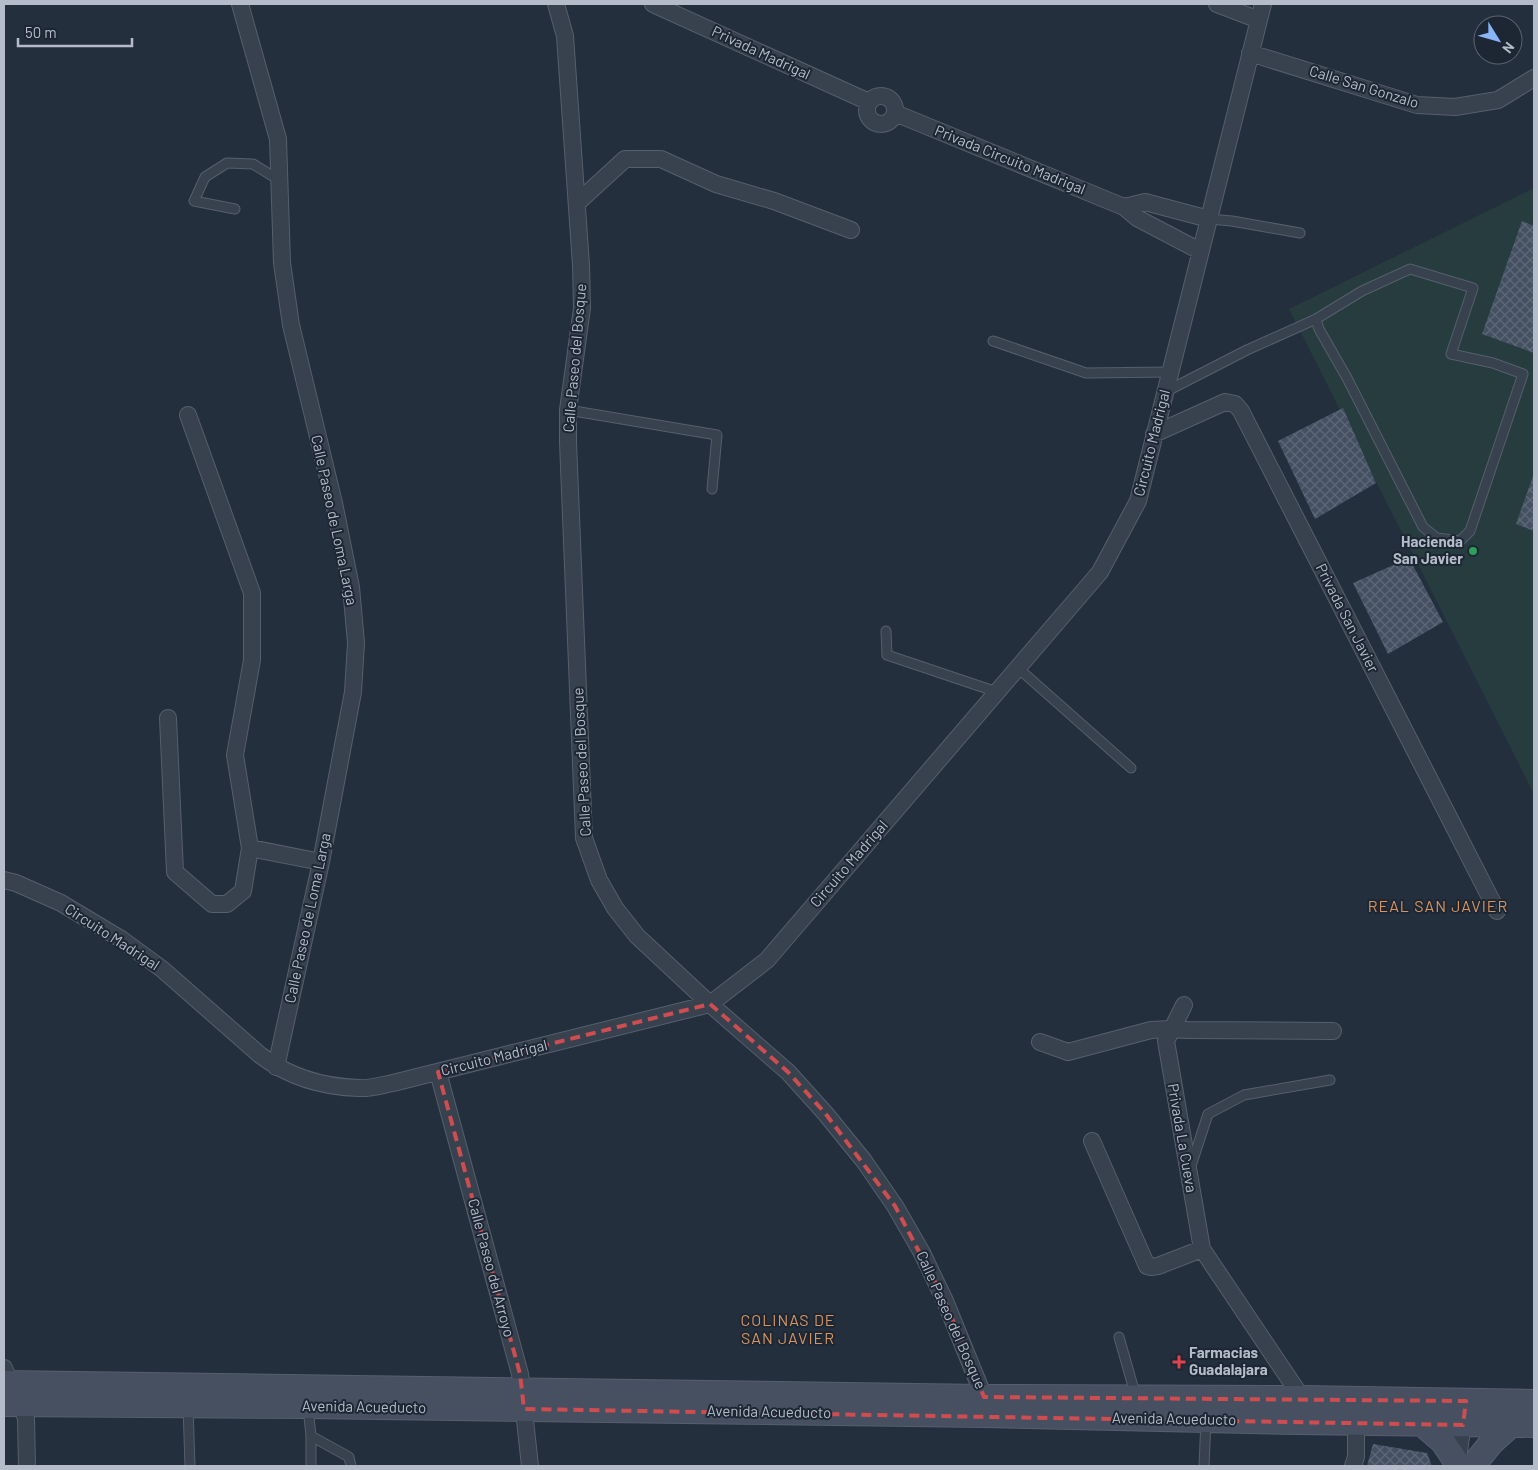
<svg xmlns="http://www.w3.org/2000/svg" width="1538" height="1470" font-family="Barlow,sans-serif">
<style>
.garden{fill:#263c3f}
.building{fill:url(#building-cross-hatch)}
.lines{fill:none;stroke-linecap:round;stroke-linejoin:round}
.lane-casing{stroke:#565f6c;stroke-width:11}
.street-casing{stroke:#565f6c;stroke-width:18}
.secondary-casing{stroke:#565f6c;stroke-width:26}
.lane{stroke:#38414e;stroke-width:9}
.street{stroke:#38414e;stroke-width:16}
.secondary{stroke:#465061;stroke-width:24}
.marked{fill:none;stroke:#ce4d50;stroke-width:4;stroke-dasharray:10 6;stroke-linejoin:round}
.leisure-dot{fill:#2e9e5b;stroke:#1d2633;stroke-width:2}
.health-dot{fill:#e0444e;stroke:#1d2633;stroke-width:2}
.labels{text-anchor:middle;stroke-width:4;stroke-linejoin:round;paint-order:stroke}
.street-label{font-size:15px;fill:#b4bcc9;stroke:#1d2633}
.poi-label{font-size:15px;font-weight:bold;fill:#b4bcc9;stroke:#1d2633;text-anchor:end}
.neighbourhood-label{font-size:16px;letter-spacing:1px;fill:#d59563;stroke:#1d2633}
</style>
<defs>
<pattern id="building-cross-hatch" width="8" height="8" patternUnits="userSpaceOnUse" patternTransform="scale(1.25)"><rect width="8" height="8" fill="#455162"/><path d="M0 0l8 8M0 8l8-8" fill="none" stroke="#5d6877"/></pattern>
</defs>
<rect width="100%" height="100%" fill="#242f3e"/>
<path class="garden" d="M1534 188V794L1289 309Z"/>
<path class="building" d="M1522 221 1534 226V353L1482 334Z
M1343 408 1376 483 1315 519 1278 441Z
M1533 476 1534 477V531L1516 524Z
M1409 558 1443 622 1388 654 1353 583Z
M1373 1444 1427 1453 1432 1466H1367Z"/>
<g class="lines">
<g class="lane-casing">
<path id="lane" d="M235 209 194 201 205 177 227 163 253 164 279 180
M1209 219 1232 221 1300 233
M993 341 1086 373 1170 372
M1165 392 1247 350 1316 319 1362 291 1410 269 1473 288 1451 354 1493 363 1523 374 1470 531 1460 541 1437 538 1423 527 1347 378 1319 329 1316 319
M568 410 717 435 712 489
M886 631 887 655 997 692
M1018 668 1131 768
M1191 1166 1208 1114 1244 1095 1330 1080
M1119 1337 1136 1397
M188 1406 190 1466
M308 1407 311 1436V1466
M311 1436 349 1457 351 1466
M1204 1466 1206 1420"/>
</g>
<g class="street-casing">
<path id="street" d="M240 4 278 139 282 263 291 325 334 503 351 587 356 643 353 692 321 862 276 1067
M556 4 565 36 581 265 582 308 568 410V442L584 838 599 880 615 908 637 936 710 1004 788 1072 825 1113 864 1161 895 1206 922 1253 945 1301 984 1397 985 1406
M653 4 869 102
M1217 4 1259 20
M1250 53 1417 105 1455 107 1498 100 1534 78
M867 110a14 14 0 1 1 28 0a14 14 0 1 1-28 0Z
M895 113 1124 207 1137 218 1200 251
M577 203 625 159H661L716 184 774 201 851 230
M1124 207 1145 202 1209 219
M188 415 252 593V660L235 755 250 848 321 862
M1154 434 1225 402 1235 404 1241 411 1497 911
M168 718 175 872 212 904H227L243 891 250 848
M4 880 16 883 61 903 121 939 162 969 260 1055C289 1077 322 1087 359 1088 370 1089 382 1085 393 1083L710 1004 767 960 1100 572 1138 501 1263 4
M1184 1005 1166 1041 1202 1249 1302 1398
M1040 1042 1068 1052 1151 1030 1171 1029 1187 1030 1333 1031
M438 1072 520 1374 530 1466
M1092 1141 1147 1266 1151 1267 1158 1266 1202 1249
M4 1368 26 1418 27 1466
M1353 1466 1356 1457V1423
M1457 1466 1464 1415"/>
</g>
<g class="secondary-casing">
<path id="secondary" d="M4 1383 984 1397 1302 1398 1534 1402
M4 1404 308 1406 985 1415 1297 1422 1534 1425
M1422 1424 1443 1442 1457 1463
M1475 1463 1492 1442 1511 1425"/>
</g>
<use href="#lane" class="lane"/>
<use href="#street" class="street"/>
<use href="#secondary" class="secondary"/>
</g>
<path class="marked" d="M710 1004 788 1072 825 1113 895 1206 945 1301 984 1397 1466 1401 1463 1425 524 1409 520 1374 438 1072Z"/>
<circle class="leisure-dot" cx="1473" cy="551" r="5"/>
<path class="health-dot" d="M1176.5 1354.5h5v5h5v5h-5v5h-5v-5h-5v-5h5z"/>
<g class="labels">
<g class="street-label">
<text transform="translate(761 53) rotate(25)" y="5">Privada Madrigal</text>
<text transform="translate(1364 87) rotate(17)" y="5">Calle San Gonzalo</text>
<text transform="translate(1010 160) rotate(22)" y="5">Privada Circuito Madrigal</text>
<text transform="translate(575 358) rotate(-85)" y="5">Calle Paseo del Bosque</text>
<text transform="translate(1152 443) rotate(-76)" y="5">Circuito Madrigal</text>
<text transform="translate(334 520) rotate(78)" y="5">Calle Paseo de Loma Larga</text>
<text transform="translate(1347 618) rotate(63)" y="5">Privada San Javier</text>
<text transform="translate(582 762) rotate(-93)" y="5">Calle Paseo del Bosque</text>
<text transform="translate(849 864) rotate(-49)" y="5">Circuito Madrigal</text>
<text transform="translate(308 918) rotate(-78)" y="5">Calle Paseo de Loma Larga</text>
<text transform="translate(112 937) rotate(33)" y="5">Circuito Madrigal</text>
<text transform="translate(494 1058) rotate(-14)" y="5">Circuito Madrigal</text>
<text transform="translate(1182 1138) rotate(80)" y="5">Privada La Cueva</text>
<text transform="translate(491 1268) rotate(75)" y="5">Calle Paseo del Arroyo</text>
<text transform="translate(951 1320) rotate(66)" y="5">Calle Paseo del Bosque</text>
<text transform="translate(364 1407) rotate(1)" y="5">Avenida Acueducto</text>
<text transform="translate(769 1412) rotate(1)" y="5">Avenida Acueducto</text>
<text transform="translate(1174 1419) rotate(1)" y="5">Avenida Acueducto</text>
</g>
<g class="poi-label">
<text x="1463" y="547">Hacienda<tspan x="1463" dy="17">San Javier</tspan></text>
<text x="1189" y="1358" text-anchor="start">Farmacias<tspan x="1189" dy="17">Guadalajara</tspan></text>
</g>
<g class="neighbourhood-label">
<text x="1438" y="912">REAL SAN JAVIER</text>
<text x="788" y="1326">COLINAS DE<tspan x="788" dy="18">SAN JAVIER</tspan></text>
</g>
</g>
<rect width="1538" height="1470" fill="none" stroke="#b4bcc9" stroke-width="10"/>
<g transform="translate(1498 40) rotate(127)"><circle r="24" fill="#1d2633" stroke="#59626f"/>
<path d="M0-4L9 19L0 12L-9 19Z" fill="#8ab4f8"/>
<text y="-8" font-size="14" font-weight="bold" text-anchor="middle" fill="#b4bcc9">N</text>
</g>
<path d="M18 38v8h114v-8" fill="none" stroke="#b4bcc9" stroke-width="2.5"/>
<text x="25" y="38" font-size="15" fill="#b4bcc9" stroke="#1d2633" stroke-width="4" paint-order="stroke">50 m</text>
</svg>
